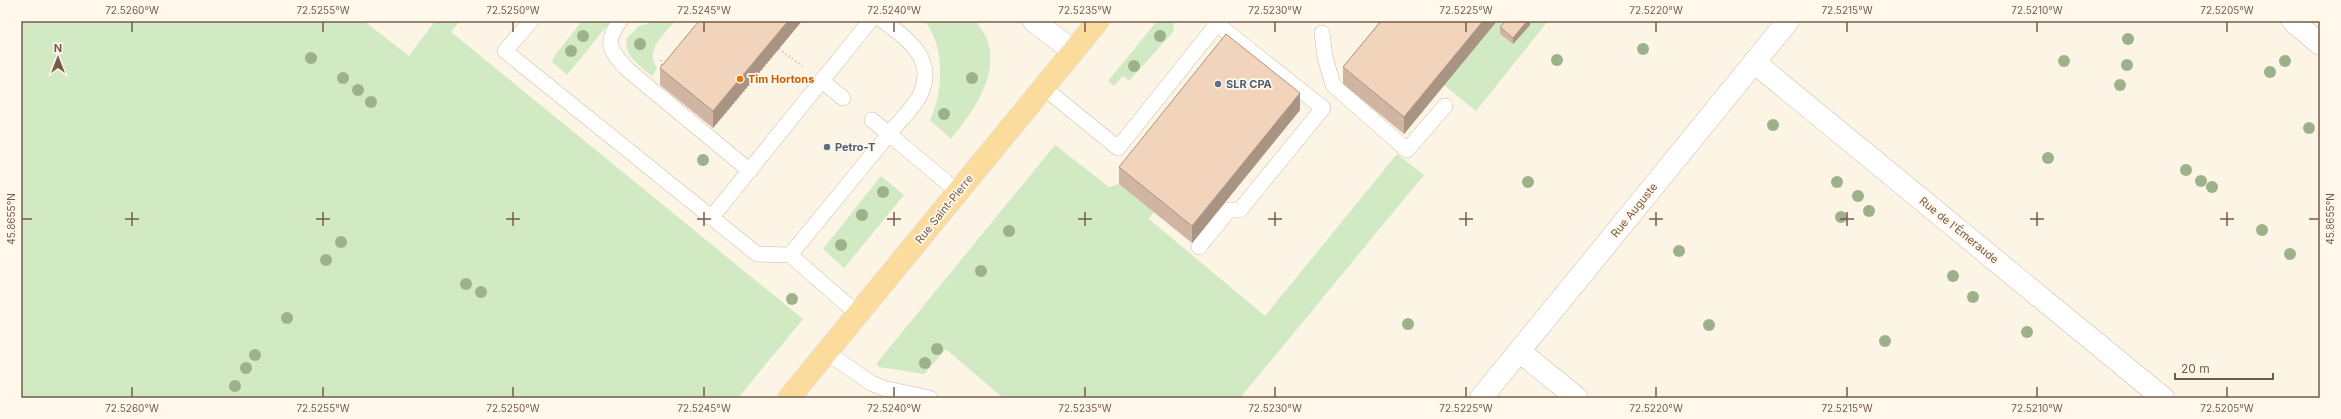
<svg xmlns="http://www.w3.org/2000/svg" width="2341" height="419" font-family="Inter,sans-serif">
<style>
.green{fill:#d1eac3}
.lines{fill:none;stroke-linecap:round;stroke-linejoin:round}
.service-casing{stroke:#cebcab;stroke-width:16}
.minor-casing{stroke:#cebcab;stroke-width:23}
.tertiary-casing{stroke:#cebcab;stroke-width:23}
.primary-casing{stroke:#dbd4d0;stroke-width:23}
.path{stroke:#d7b79f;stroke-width:2.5;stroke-dasharray:1 3;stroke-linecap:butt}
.service{stroke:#fff;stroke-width:15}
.minor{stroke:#fff;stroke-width:22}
.tertiary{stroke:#fff;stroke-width:22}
.primary{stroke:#fbdc9d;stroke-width:22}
.tree{fill:#9db18b}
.wall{fill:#d0b6a2}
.shaded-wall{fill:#a99484}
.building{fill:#f2d4bc;stroke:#a99484}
.ticks{fill:none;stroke:#755b4a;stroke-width:1.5}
.food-dot{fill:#e8710a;stroke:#fff8eb;stroke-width:1.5}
.service-dot{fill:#5c6f8a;stroke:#fff8eb;stroke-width:1.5}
.labels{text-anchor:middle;stroke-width:3.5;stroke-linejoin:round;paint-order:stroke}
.food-label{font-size:11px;font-weight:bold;fill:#c56008;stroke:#fff8eb;text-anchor:start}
.service-label{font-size:11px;font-weight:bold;fill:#4e5e75;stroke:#fff8eb;text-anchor:start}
.street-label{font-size:11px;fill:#755b4a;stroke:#fff8eb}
.neatline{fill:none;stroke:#755b4a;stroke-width:1.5}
.ticks-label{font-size:10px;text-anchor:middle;fill:#755b4a}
</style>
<rect width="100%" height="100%" fill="#fcf4e4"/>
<path class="green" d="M21 21H364L409 56 435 21H460L451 32 803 319 738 398H21Z
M582 21H611L567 75 552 62 555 55Z
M657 21H675C664 35 644 50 657 68L652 76C639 65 626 58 626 39L639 26Z
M925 21H976C979 26 983 31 986 37 1002 74 972 112 951 139L930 120C944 91 945 47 925 21Z
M1157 21H1173L1174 31 1129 81 1123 76 1114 86 1108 81Z
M1496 21H1548L1476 111 1444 85Z
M1055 145 1109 187 1119 184 1154 212 1149 219 1265 316 1397 154 1424 175 1240 398H1003L946 349 924 374 879 367 876 364Z
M881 176 904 195 844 268 823 249Z"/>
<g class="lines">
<g class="service-casing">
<path id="service" d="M531 21 505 51 757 254 790 255
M620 21C603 43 611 52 628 70L750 171
M1322 33 1325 57 1333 85 1407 150 1445 106
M822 81 843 98
M1043 87 1118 148 1217 24 1213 21
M872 120 889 134C899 121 915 107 921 93 936 59 907 38 883 21
M711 218 870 21
M1199 247 1229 210H1240L1323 108 1217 24
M858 314 790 255 889 134 958 192
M826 352 871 383 883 388 930 398"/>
</g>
<g class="minor-casing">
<path id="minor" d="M2293 21 2320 44
M1754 62 2163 398
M1519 351 1577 398
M1481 398 1788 21"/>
</g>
<g class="tertiary-casing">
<path id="tertiary" d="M1034 21 1073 51"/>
</g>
<g class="primary-casing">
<path id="primary" d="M789 398 1098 21"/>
</g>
<path class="path" d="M779 49 802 66
M661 60 662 66
M723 116 780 47"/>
<use href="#service" class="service"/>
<use href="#minor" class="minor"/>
<use href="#tertiary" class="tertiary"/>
<use href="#primary" class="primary"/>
</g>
<g class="tree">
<circle cx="583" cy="36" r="6"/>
<circle cx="1160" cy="36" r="6"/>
<circle cx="2128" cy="39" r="6"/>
<circle cx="640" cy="44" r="6"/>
<circle cx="1643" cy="49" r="6"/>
<circle cx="571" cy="51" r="6"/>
<circle cx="311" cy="58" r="6"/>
<circle cx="1557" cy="60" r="6"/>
<circle cx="2064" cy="61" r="6"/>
<circle cx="2285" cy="61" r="6"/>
<circle cx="2127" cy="65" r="6"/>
<circle cx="1134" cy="66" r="6"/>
<circle cx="2270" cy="72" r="6"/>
<circle cx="343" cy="78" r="6"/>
<circle cx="972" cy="78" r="6"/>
<circle cx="2120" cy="85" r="6"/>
<circle cx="358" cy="90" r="6"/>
<circle cx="371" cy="102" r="6"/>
<circle cx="944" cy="114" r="6"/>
<circle cx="1773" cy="125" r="6"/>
<circle cx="2309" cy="128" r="6"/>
<circle cx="2048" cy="158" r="6"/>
<circle cx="703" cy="160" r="6"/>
<circle cx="2186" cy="170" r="6"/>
<circle cx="2201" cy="181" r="6"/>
<circle cx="1528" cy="182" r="6"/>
<circle cx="1837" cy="182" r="6"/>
<circle cx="2212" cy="187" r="6"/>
<circle cx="883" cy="192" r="6"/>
<circle cx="1858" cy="196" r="6"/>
<circle cx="1869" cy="211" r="6"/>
<circle cx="862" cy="215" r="6"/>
<circle cx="1841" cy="217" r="6"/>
<circle cx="2262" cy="230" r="6"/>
<circle cx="1009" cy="231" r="6"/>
<circle cx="341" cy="242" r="6"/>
<circle cx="841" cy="245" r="6"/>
<circle cx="1679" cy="251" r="6"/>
<circle cx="2290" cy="254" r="6"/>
<circle cx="326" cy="260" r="6"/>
<circle cx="981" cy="271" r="6"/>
<circle cx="1953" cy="276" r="6"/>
<circle cx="466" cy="284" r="6"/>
<circle cx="481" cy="292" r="6"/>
<circle cx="1973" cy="297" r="6"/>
<circle cx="792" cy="299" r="6"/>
<circle cx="287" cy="318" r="6"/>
<circle cx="1408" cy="324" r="6"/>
<circle cx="1709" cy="325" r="6"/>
<circle cx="2027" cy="332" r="6"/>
<circle cx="1885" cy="341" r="6"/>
<circle cx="937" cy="349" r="6"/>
<circle cx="255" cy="355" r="6"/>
<circle cx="925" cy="363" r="6"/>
<circle cx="246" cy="368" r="6"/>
<circle cx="235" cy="386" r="6"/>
</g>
<path class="wall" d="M802 21 713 128 660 85V68Z
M1381 21H1497L1404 134 1343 84V67Z
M1530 21V25L1513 44 1500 34V27Z
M1300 110 1192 243 1119 184V167Z"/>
<path class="shaded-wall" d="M788 21H802L713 128V111Z
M1483 21H1497L1404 134V117Z
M1527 21H1530V25L1513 44V38Z
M1300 93V110L1192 243V226Z"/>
<path class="building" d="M699 21H788L713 111 660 68Z
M1381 21H1483L1404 117 1343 67Z
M1506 21H1527L1513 38 1500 27Z
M1226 34 1300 93 1192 226 1119 167Z"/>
<path class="ticks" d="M132 22V32M323 22V32M513 22V32M704 22V32M894 22V32M1085 22V32M1275 22V32M1466 22V32M1656 22V32M1847 22V32M2037 22V32M2227 22V32M132 212V226M323 212V226M513 212V226M704 212V226M894 212V226M1085 212V226M1275 212V226M1466 212V226M1656 212V226M1847 212V226M2037 212V226M2227 212V226M22 219H32M125 219H139M316 219H330M506 219H520M697 219H711M887 219H901M1078 219H1092M1268 219H1282M1459 219H1473M1649 219H1663M1840 219H1854M2030 219H2044M2220 219H2234M2309 219H2319M132 387V397M323 387V397M513 387V397M704 387V397M894 387V397M1085 387V397M1275 387V397M1466 387V397M1656 387V397M1847 387V397M2037 387V397M2227 387V397"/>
<circle class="food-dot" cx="740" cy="79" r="4"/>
<g class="service-dot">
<circle cx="1218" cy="84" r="4"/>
<circle cx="827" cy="147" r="4"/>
</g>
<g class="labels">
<g class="food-label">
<text x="748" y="83">Tim Hortons</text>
</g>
<g class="service-label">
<text x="1226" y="88">SLR CPA</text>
<text x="835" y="151">Petro-T</text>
</g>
<g class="street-label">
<text transform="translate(944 209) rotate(-51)" y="4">Rue Saint-Pierre</text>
<text transform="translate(1634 210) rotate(-51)" y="4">Rue Auguste</text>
<text transform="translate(1959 230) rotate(39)" y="4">Rue de l'Émeraude</text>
</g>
</g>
<rect width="2341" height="419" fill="none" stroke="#fff8eb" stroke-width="44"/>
<g transform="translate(58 58)" stroke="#fff8eb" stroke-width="3" paint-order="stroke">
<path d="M0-3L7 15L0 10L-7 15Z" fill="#755b4a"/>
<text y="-6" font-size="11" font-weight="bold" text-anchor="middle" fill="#755b4a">N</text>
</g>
<path d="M2175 373v6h98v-6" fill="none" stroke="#755b4a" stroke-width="2"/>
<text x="2181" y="373" font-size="12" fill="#755b4a" stroke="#fff8eb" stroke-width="3" paint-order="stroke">20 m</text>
<rect x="22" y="22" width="2297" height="375" class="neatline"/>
<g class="ticks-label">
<text x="132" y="14">72.5260°W</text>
<text x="323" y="14">72.5255°W</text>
<text x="513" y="14">72.5250°W</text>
<text x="704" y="14">72.5245°W</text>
<text x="894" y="14">72.5240°W</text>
<text x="1085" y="14">72.5235°W</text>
<text x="1275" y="14">72.5230°W</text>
<text x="1466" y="14">72.5225°W</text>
<text x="1656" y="14">72.5220°W</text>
<text x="1847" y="14">72.5215°W</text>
<text x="2037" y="14">72.5210°W</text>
<text x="2227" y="14">72.5205°W</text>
<text transform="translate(11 219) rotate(-90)" y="4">45.8655°N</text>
<text transform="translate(2330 219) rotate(-90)" y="4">45.8655°N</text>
<text x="132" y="412">72.5260°W</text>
<text x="323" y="412">72.5255°W</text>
<text x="513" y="412">72.5250°W</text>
<text x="704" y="412">72.5245°W</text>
<text x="894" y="412">72.5240°W</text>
<text x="1085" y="412">72.5235°W</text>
<text x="1275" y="412">72.5230°W</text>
<text x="1466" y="412">72.5225°W</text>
<text x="1656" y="412">72.5220°W</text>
<text x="1847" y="412">72.5215°W</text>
<text x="2037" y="412">72.5210°W</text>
<text x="2227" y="412">72.5205°W</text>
</g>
</svg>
